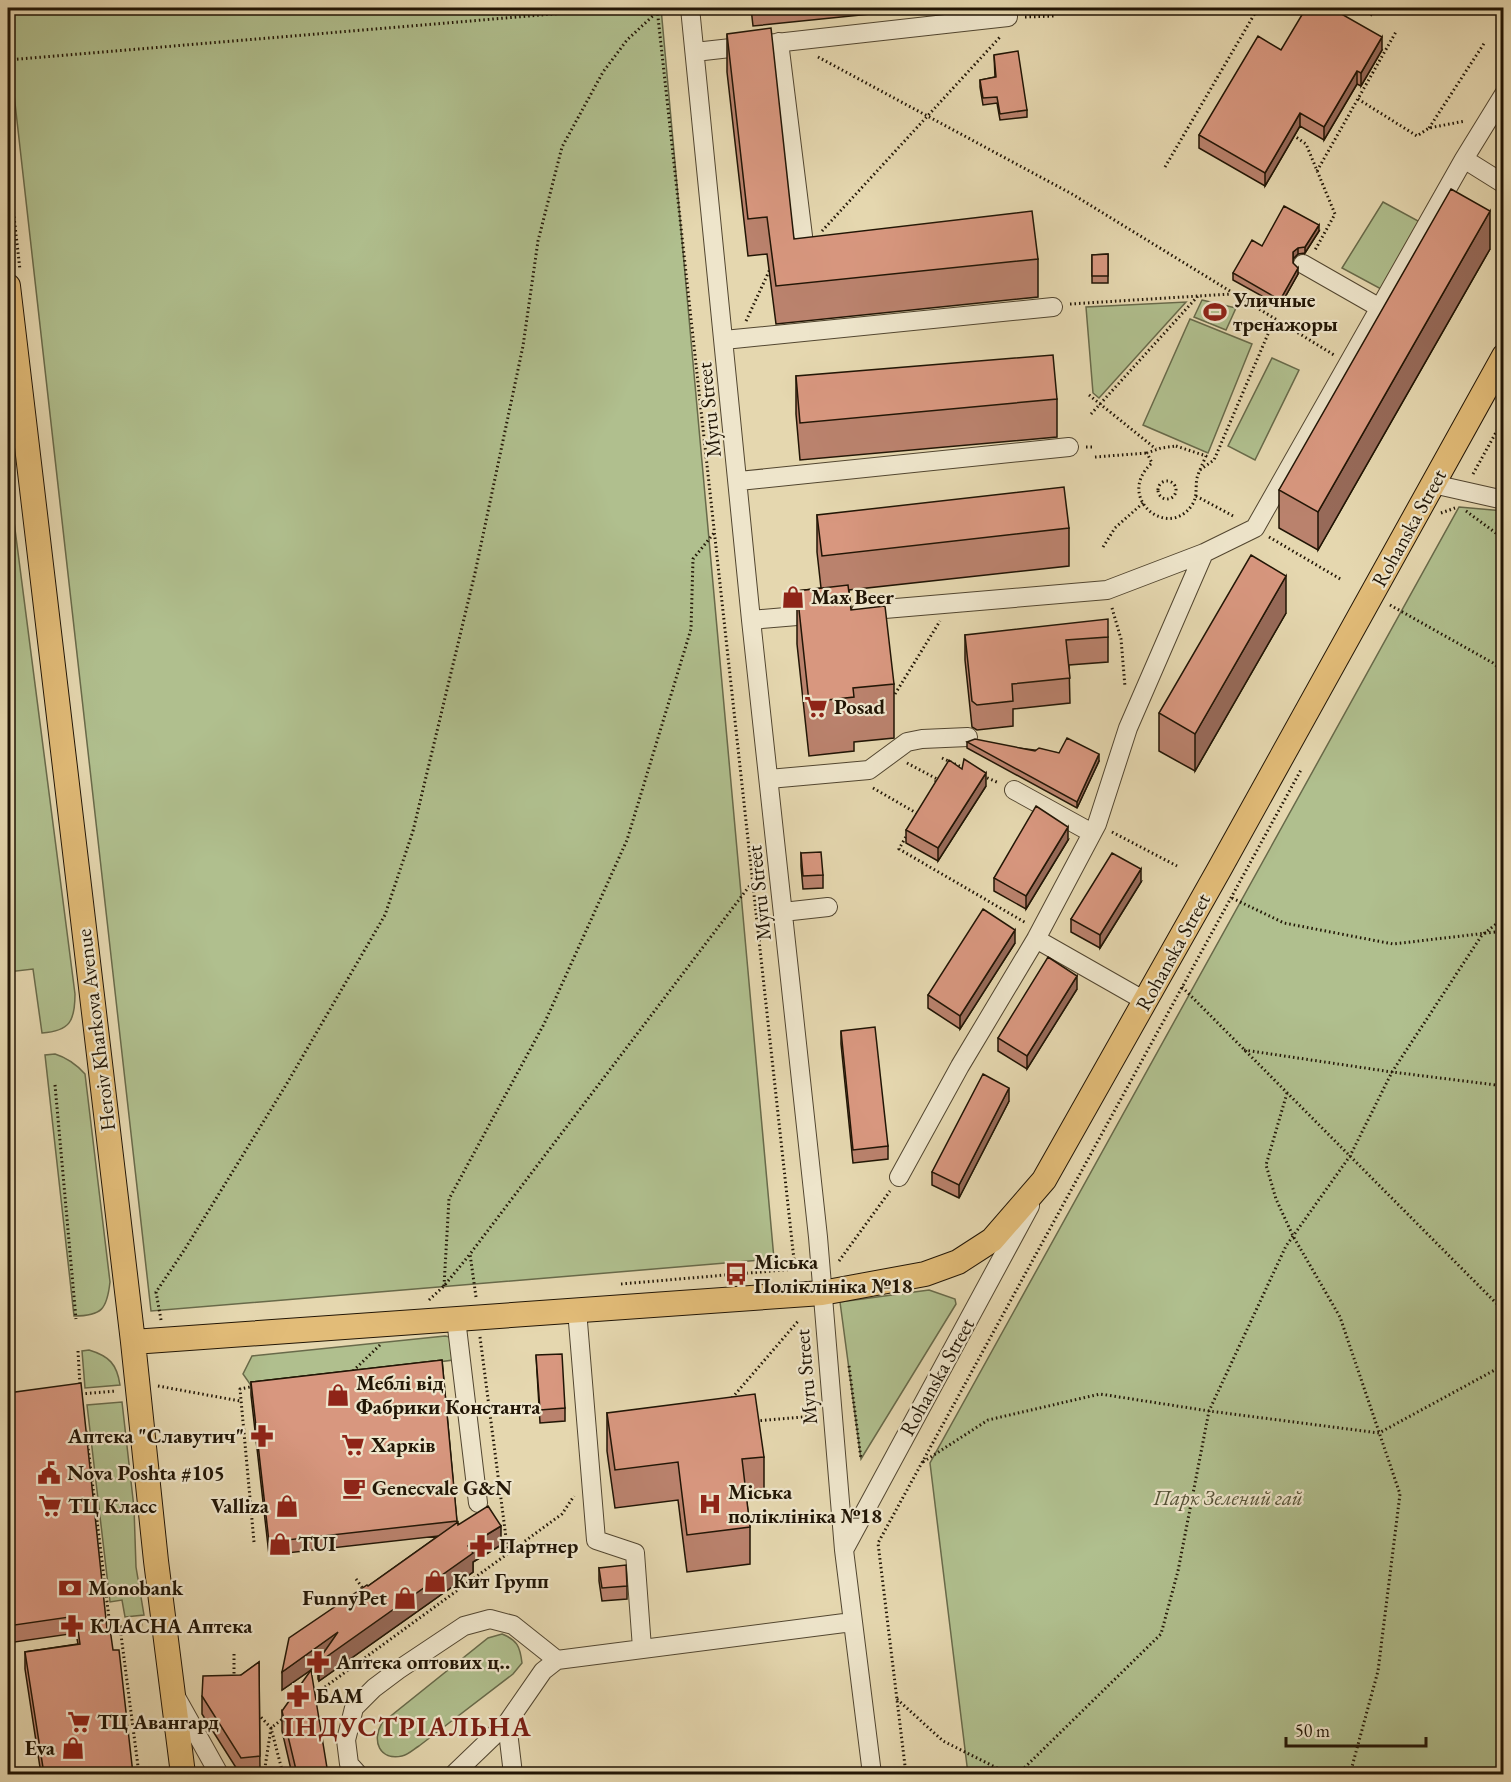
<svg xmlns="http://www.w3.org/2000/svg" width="1511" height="1782" font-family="'EB Garamond',serif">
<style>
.green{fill:#b0bf8e;stroke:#686a4a;stroke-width:1.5}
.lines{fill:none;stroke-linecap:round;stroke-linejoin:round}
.minor-casing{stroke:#524630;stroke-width:20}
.major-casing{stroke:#211505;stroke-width:26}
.path{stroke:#211505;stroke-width:3;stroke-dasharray:1.5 3;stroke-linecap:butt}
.minor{stroke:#eee5cb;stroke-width:18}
.major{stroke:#e2bc78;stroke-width:24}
.wall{fill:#ba826d;stroke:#211505;stroke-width:1.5}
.shaded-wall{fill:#976a59;stroke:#211505;stroke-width:1.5}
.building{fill:#d8977f;stroke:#211505;stroke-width:1.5}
.labels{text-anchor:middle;stroke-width:4.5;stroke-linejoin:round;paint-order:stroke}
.poi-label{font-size:21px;font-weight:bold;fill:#211505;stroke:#eee5cb;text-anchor:start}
.street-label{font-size:21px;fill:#211505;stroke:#eee5cb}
.park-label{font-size:21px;font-style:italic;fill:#535035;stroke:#eee5cb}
.district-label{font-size:27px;font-weight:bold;letter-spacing:1.5px;fill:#7a1f14;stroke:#eee5cb}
</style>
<rect width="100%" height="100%" fill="#e5d7af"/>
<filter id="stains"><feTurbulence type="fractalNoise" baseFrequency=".00333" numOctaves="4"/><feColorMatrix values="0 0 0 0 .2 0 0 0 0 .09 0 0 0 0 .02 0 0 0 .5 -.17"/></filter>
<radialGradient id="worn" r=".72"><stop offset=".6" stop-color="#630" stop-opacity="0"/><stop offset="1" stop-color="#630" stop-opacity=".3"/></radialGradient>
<path class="green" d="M8 8H661L774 1259 151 1311 8 41Z
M1383 202 1420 222 1381 289 1342 268Z
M1202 300 1236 308 1226 330 1194 317Z
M1186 302 1099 398 1093 393 1086 307Z
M1190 319 1252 344 1208 453 1143 425Z
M1272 358 1299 370 1255 460 1228 446Z
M8 475 75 994C75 1021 70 1031 42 1033L33 969 8 972Z
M1459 507 1504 511 1503 1774H968L930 1463Z
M55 1054C68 1058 76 1064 85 1074L110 1282C107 1309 102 1316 74 1316L45 1055Z
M929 1290 955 1299 956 1304 861 1459 840 1302Z
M445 1336 450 1337 453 1360 252 1387 243 1374 252 1356Z
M89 1350C109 1356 117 1364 120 1385L85 1388 82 1351Z
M122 1402 134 1508 136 1567 144 1615 125 1617 122 1600 110 1602 87 1405Z
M502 1634C517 1640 520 1646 522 1663L513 1674 419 1746C414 1749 408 1755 402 1756 380 1761 371 1741 382 1723L488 1638Z"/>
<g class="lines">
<g class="minor-casing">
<path id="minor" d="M690 8 751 620 818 1237 844 1550 872 1774
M779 42 804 244
M695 52 1008 17
M1504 94 1464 159 1504 184
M1303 264 1380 308
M724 340 1053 307
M739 481 1069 447
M1433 484 1504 500
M861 611 1107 590 1204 553
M751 620 821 614
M769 779 869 770 907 742 922 739 968 737
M1014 790 1092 833
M783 912 828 907
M1036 939 1145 1001
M899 1177 960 1066 1036 939 1097 824 1128 728 1204 553 1255 528 1464 159
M577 1310 596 1540 635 1553 642 1648
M456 1319 478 1503
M844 1550 1030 1206
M176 1697 219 1774
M507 1723 513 1774
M358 1774 349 1764 346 1740 354 1708 374 1688 398 1670 464 1626 490 1619 513 1625 557 1660
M454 1774 507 1723 543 1671 557 1660 852 1622"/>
</g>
<g class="major-casing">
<path id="major" d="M8 286 133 1342 156 1561 183 1774
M133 1342 822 1293 925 1274 958 1262 992 1240 1044 1180 1220 868 1504 356"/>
</g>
<path class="path" d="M1359 8 1374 16
M1025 17 1054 16
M818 57 1072 194 1334 355
M8 60 624 8
M1358 99 1417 136 1429 128 1465 121
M1429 128 1485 42
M1293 135 1306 144 1335 214 1314 252
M8 163 20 270
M1165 167 1258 8
M1317 171 1397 30
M822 231 1000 37
M1070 304 1231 294
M746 321 771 267
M1089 395 1156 449
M1091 414 1198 296
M1176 446 1206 456C1203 463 1199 471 1197 478 1195 488 1198 496 1192 505 1168 541 1114 497 1152 463L1147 453 1161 448Z
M1086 447H1094
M1095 457 1147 453
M1200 470 1214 460 1274 320
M1473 474 1504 418
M1158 490a9 9 0 1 1 18 0a9 9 0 1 1-18 0Z
M1196 496 1235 517
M1466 511 1504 539
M1441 513 1455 508
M1269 537 1342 580
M1103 547 1115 528 1143 503
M1390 605 1493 663 1504 672
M1112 608 1121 639 1125 687
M895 694 940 621
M942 758 966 769
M907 763 937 779 934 785
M983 776 999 783
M873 788 918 814
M1112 832 1177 866
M908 833 899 849 1026 923
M1232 898 1284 923 1393 944 1504 931
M1182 987 1504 1311
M1244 1050 1392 1072 1504 1086
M55 1085 76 1319
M1287 1093 1266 1165 1276 1199 1293 1236 1340 1317 1400 1494 1378 1671 1350 1774
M839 1261 890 1191
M621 1284 795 1269 657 8
M444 1286 449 1199 544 1024 627 840 691 629 693 559 714 533
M476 1297 470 1254 760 872
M429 1300 444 1286 470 1254
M161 1320 156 1292 185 1249 286 1085 385 915 413 831 475 573 523 346 538 241 562 147 603 72 627 40 657 12
M480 1337 508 1553
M78 1351 80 1386
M849 1366 861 1459
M353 1371 380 1345
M158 1386 240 1401
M81 1394 116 1391
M732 1398 799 1320
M756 1421 815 1416
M86 1431 109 1618 120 1627
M923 1462 988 1420 1100 1394 1209 1411 1379 1433 1504 1365
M254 1542 240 1389 255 1386
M356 1579 364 1590
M234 1654V1677
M314 1695 562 1514 574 1496
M897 1699 943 1741 1009 1774
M258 1714 271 1728 283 1774
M139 1774 120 1627 143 1625
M264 1774 271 1728 285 1717
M906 1774 878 1543 1302 768
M1018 1774 1161 1634 1178 1571 1209 1411 1286 1246 1350 1156 1392 1072 1482 935 1504 918"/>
<use href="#minor" class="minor"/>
<use href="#major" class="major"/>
</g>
<path class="wall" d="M751 8H930L753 26Z
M727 34 794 239 1038 259V297L776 324 767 254 748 256 727 72Z
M1281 50H1382L1361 86 1357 84 1324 140 1300 126 1265 186 1199 148V135Z
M994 55 1027 110V117L1000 120 997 103 983 105 980 87V80L995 77Z
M1319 231 1305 253 1298 254 1293 259V263L1298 274 1280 306 1233 280V273L1262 246Z
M1490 249 1318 550 1279 528V490Z
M1108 254V283H1092V255Z
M796 376 1057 399V437L800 460 796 414Z
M817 515 1069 528V566L849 590 851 610 894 684V738L854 742V751L809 756 797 644V591L821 588 817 552Z
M1286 613 1195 771 1159 751V713Z
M965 635 1108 637V662L1069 665 1070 703 1013 709V726L977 730 972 727 965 660Z
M967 742 1059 753 1099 761 1077 808 967 748Z
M986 786 938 861 906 843V830Z
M1068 840 1026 909 994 891V878Z
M801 853 823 875V888L803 889 801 866Z
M1141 882 1100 948 1071 932V919Z
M1015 943 960 1029 928 1008V995Z
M1077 989 1027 1069 998 1051V1038Z
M841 1031 888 1146V1159L853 1163 841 1044Z
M1009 1101 959 1198 932 1185V1172Z
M536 1355 565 1408V1421L540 1423Z
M442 1360 457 1523 458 1525 501 1545 473 1562V1572L319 1681 318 1679V1665L282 1690 368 1586 438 1536 269 1555 251 1395V1382Z
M8 1393 107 1629 133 1774H41L25 1669V1652L78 1644 76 1633 8 1643Z
M607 1413 764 1457V1494L746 1496 750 1527V1564L687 1572 678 1500 615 1508 607 1451Z
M599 1568 627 1586V1599L602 1601 599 1581Z
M259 1662 260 1774H240L202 1714V1696L241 1675Z
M282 1711 328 1774H292L282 1731Z"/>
<path class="shaded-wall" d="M1382 37V50L1361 86V73Z
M1357 71V84L1324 140V127Z
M1300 113V126L1265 186V173Z
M1490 211V249L1318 550V512Z
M1319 225V231L1305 253V247Z
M1298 248V254L1293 259V252Z
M1298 268V274L1280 306V300Z
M1286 576V613L1195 771V734Z
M1099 754V761L1077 808V802Z
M986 773V786L938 861V848Z
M1068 827V840L1026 909V896Z
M1141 869V882L1100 948V935Z
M1015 930V943L960 1029V1016Z
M1077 976V989L1027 1069V1056Z
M1009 1088V1101L959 1198V1185Z
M501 1526V1545L473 1562V1572L319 1681V1662L318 1661V1665L282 1690V1672L338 1632 468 1546Z"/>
<path class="building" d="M1306 8H1331L1382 37 1361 73 1357 71 1324 127 1300 113 1265 173 1199 135 1258 36 1281 50Z
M771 28 794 239 1032 211 1038 259 776 286 767 217 748 219 727 34Z
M1018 51 1027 110 1000 114 997 97 983 98 980 80 996 77 994 55Z
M1451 189 1490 211 1318 512 1279 490Z
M1284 206 1319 225 1305 247 1298 248 1293 252V263L1298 268 1280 300 1233 273 1252 240 1262 246Z
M1108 254V276H1092V255Z
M1053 355 1057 399 800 423 796 376Z
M1064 487 1069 528 822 556 817 515Z
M1251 555 1286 576 1195 734 1159 713Z
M848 585 851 610 885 606 894 684 853 688 854 697 809 702 797 591Z
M1108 619V637L1066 640 1070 678 1012 684 1013 701 977 705 972 701 965 635Z
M1067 738 1099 754 1077 802 967 742 975 739 1035 751 1039 748 1059 753Z
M964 759 986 773 938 848 906 830 949 760 962 769Z
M1036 806 1068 827 1026 896 994 878Z
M821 852 823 875 803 876 801 853Z
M1112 853 1141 869 1100 935 1071 919Z
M983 909 1015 930 960 1016 928 995Z
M1048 957 1077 976 1027 1056 998 1038Z
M875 1027 888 1146 853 1150 841 1031Z
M983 1074 1009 1088 959 1185 932 1172Z
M562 1354 565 1408 540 1410 536 1355Z
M442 1360 457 1521 269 1542 251 1382Z
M81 1383 107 1629H110L113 1650H119L133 1774H44L25 1652 80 1644 76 1616 8 1626V1393Z
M755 1394 764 1457 742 1459 750 1527 687 1535 678 1462 615 1470 607 1413Z
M488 1506 501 1526 468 1546 473 1553 319 1662 318 1661 338 1632 282 1672 289 1638 367 1585 368 1586 458 1522V1525Z
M626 1565 627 1586 602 1588 599 1568Z
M259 1662 260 1756 241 1758 202 1696 203 1676 241 1675Z
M311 1670 328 1774H297L282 1711Z
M488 1768 493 1774H481Z"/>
<defs>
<g id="stadium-bare" transform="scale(1.8)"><path d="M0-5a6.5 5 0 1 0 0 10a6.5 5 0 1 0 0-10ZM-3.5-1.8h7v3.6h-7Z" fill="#8f2418" stroke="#eee5cb" stroke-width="2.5" paint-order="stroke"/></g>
<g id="shop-bare" transform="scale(1.8)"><path d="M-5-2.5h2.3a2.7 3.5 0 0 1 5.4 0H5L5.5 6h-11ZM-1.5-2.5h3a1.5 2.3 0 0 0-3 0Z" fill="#8f2418" stroke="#eee5cb" stroke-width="2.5" paint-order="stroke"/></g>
<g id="supermarket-bare" transform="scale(1.8)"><path d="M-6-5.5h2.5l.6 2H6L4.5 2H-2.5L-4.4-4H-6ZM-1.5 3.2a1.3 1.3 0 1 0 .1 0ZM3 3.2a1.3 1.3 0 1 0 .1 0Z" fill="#8f2418" stroke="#eee5cb" stroke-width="2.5" paint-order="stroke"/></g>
<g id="bus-bare" transform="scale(1.8)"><path d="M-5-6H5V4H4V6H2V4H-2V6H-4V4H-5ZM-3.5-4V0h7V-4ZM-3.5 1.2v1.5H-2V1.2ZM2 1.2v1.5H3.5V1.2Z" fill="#8f2418" stroke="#eee5cb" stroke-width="2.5" paint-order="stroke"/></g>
<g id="pharmacy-bare" transform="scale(1.8)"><path d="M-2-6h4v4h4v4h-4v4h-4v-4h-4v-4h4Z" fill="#8f2418" stroke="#eee5cb" stroke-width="2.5" paint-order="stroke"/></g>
<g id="civic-bare" transform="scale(1.8)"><path d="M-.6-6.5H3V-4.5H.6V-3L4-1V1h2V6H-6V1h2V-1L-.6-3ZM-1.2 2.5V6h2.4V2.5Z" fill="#8f2418" stroke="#eee5cb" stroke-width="2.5" paint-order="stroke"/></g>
<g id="cafe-bare" transform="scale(1.8)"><path d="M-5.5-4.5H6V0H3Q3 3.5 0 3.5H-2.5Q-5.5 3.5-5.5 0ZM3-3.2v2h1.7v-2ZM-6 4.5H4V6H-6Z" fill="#8f2418" stroke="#eee5cb" stroke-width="2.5" paint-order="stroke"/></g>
<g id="hospital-bare" transform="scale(1.8)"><path d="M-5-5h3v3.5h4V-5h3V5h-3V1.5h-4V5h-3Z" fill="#8f2418" stroke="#eee5cb" stroke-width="2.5" paint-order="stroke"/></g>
<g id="bank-bare" transform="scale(1.8)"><path d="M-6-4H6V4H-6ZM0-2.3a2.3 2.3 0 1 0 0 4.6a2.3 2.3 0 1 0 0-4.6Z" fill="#8f2418" stroke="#eee5cb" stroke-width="2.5" paint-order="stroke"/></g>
</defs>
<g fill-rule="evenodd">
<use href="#stadium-bare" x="1215" y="312"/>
<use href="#shop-bare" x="793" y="597"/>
<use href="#supermarket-bare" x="816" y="707"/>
<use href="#bus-bare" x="736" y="1274"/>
<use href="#shop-bare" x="338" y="1395"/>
<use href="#pharmacy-bare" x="262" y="1436"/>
<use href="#supermarket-bare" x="353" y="1445"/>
<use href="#civic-bare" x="49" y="1473"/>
<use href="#cafe-bare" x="354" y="1488"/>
<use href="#hospital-bare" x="710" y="1504"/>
<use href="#supermarket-bare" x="50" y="1506"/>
<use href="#shop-bare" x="287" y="1506"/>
<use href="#shop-bare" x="280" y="1544"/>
<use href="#pharmacy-bare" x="481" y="1546"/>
<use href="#shop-bare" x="435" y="1581"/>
<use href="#bank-bare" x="70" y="1588"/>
<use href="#shop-bare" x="405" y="1598"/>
<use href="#pharmacy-bare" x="72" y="1626"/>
<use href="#pharmacy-bare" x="318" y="1662"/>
<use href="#pharmacy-bare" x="298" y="1696"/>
<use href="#supermarket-bare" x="79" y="1722"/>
<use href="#shop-bare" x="73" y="1748"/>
</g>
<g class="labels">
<g class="poi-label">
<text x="1233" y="307">Уличные<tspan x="1233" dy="24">тренажоры</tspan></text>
<text x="811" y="604">Max Beer</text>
<text x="834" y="714">Posad</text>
<text x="754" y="1269">Міська<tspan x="754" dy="24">Поліклініка №18</tspan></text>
<text x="356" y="1390">Меблі від<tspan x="356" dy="24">Фабрики Константа</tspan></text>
<text x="244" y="1443" text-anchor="end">Аптека "Славутич"</text>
<text x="371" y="1452">Харків</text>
<text x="67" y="1480">Nova Poshta #105</text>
<text x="372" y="1495">Genecvale G&amp;N</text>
<text x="728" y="1499">Міська<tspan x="728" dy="24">поліклініка №18</tspan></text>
<text x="68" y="1513">ТЦ Класс</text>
<text x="269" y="1513" text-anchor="end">Valliza</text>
<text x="298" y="1551">TUI</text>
<text x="499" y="1553">Партнер</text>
<text x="453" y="1588">Кит Групп</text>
<text x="88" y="1595">Monobank</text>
<text x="387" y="1605" text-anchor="end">FunnyPet</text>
<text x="90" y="1633">КЛАСНА Аптека</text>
<text x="336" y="1669">Аптека оптових ц‥</text>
<text x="316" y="1703">БАМ</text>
<text x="97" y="1729">ТЦ Авангард</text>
<text x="55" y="1755" text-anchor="end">Eva</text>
</g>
<g class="street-label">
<text transform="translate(709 410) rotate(-96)" y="7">Myru Street</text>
<text transform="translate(1409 528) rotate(-61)" y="7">Rohanska Street</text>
<text transform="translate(759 893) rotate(-96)" y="7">Myru Street</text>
<text transform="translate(1173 952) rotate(-61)" y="7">Rohanska Street</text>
<text transform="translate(96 1030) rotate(-97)" y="7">Heroiv Kharkova Avenue</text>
<text transform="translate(806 1377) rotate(-95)" y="7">Myru Street</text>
<text transform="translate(937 1377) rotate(-61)" y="7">Rohanska Street</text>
</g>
<g class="park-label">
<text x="1228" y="1505">Парк Зелений гай</text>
</g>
<g class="district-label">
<text x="408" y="1736">ІНДУСТРІАЛЬНА</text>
</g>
</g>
<rect width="1511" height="1782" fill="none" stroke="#e5d7af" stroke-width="30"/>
<rect x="9" y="9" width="1493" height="1764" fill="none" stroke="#211505" stroke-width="3"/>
<rect x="15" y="15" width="1481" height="1752" fill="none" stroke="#211505" stroke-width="1.5"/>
<path d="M1286 1737v9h140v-9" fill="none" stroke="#211505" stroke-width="3"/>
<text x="1295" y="1737" font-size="18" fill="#211505" stroke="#eee5cb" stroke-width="4.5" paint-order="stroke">50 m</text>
<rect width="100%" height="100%" filter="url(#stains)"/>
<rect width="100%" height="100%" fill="url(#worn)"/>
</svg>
